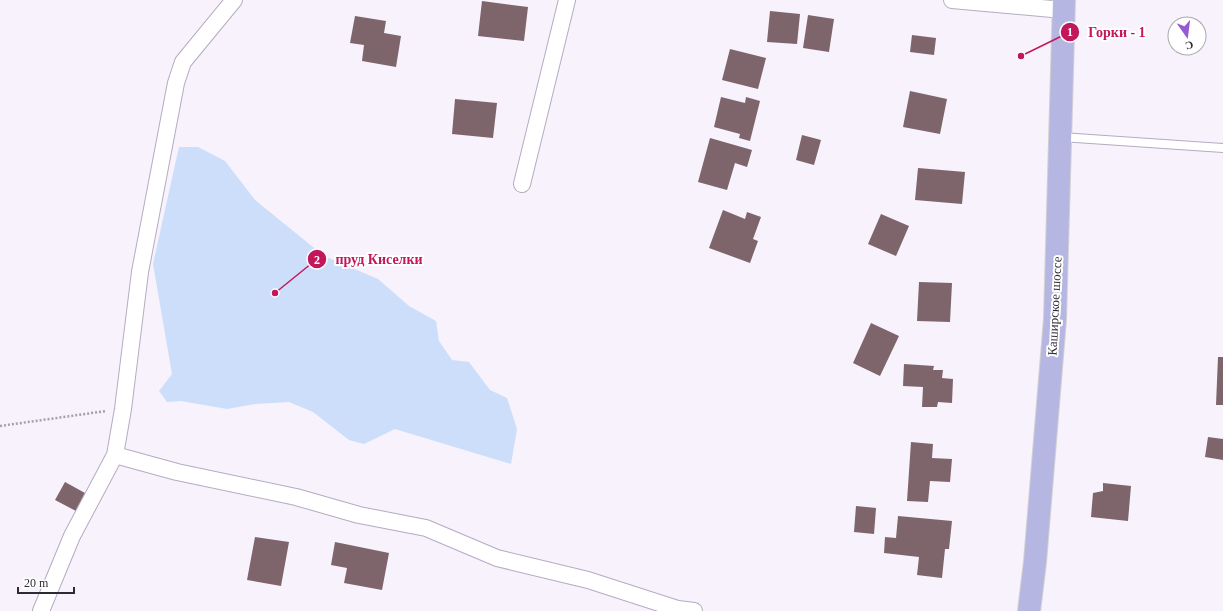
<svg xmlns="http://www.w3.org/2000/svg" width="1223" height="611" font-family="'Times New Roman',serif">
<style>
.water{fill:#ccdef9}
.building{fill:#7e646b}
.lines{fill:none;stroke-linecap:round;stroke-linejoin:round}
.service-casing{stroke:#b5abc2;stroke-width:10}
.minor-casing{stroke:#b5abc2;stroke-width:18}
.primary-casing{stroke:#d1d0d2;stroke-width:24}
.path{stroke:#a5a0aa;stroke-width:2.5;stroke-dasharray:2 2;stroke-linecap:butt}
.service{stroke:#fff;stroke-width:8}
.minor{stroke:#fff;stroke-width:16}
.primary{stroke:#b6b6e3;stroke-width:22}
.labels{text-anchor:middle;stroke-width:4;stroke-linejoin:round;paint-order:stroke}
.street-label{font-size:13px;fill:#2e2a33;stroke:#fff}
.leader{fill:none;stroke:#c2185b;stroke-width:1.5}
.callout-dot{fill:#c2185b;stroke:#fff;stroke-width:1.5}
.mark-label{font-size:12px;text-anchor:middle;font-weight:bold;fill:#fff}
.callout-label{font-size:14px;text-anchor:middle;font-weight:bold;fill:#c2185b;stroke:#fff;stroke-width:4;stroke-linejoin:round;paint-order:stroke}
</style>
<rect width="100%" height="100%" fill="#f7f2fc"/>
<path class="water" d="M179 147H198L225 161 255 200 324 256 378 279 409 306 436 321 439 341 452 360 469 362 490 390 507 398 517 429 511 464 395 429 364 444 349 440 313 412 289 402 255 404 227 409 181 401 167 402 159 391 172 374 153 264Z"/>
<path class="building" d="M482 1 528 7 524 41 478 36Z
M770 11 800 14 797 44 767 42Z
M808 15 834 19 829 52 803 48Z
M355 16 386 21 384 33 401 36 396 67 362 61 364 45 350 43Z
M912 35 936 38 934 55 910 52Z
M730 49 766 58 758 89 722 80Z
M910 91 947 99 940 134 903 127Z
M721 97 745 103 746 97 760 101 750 141 739 138 740 134 714 127Z
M455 99 497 103 493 138 452 134Z
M802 135 821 140 814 165 796 160Z
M710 138 752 150 747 167 735 163 727 190 698 182Z
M918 168 965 172 962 204 915 200Z
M723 210 745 219 747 212 761 217 753 239 758 241 750 263 709 248Z
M881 214 909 226 896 256 868 244Z
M919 282 952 283 950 322 917 321Z
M871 323 899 336 880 376 853 363Z
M1218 357H1223V405H1216Z
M904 364 934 366 933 370H943L942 378 953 379 952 403 938 402 937 407H922L923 387 903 386Z
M1208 437 1223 439V460L1205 457Z
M911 442 933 444 932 458 952 459 950 482 930 481 928 502 907 501Z
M65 482 85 493 76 511 55 500Z
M1103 483 1131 486 1128 521 1091 517 1093 493 1103 491Z
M856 506 876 508 874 534 854 532Z
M898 516 952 521 949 549H945L942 578 917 575 919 557 884 553 885 537 896 538Z
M255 537 289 542 281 586 247 580Z
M335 542 389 553 382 590 344 583 347 568 331 565Z"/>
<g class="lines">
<g class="service-casing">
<path id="service" d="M1061 137 1223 148"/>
</g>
<g class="minor-casing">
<path id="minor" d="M234 0 183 62 176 83 140 272 123 409 115 455 177 472 296 497 359 515 426 528 497 558 588 580 678 609 694 611
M952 0 1063 10
M522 184 567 0
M41 611 72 536 115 455"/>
</g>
<g class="primary-casing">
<path id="primary" d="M1029 611 1035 562 1055 319 1064 0"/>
</g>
<path class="path" d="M0 426 106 411"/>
<use href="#service" class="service"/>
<use href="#minor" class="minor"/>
<use href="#primary" class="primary"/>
</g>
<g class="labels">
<g class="street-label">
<text transform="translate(1054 306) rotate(-87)" y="5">Каширское шоссе</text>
</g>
</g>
<path class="leader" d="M1021 56L1070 32M275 293L317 259"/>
<g class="callout-dot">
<circle cx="1021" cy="56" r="4"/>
<circle cx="275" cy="293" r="4"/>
<circle cx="1070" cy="32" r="10"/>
<circle cx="317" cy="259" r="10"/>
</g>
<g class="mark-label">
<text x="1070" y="36">1</text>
<text x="317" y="264">2</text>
</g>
<g class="callout-label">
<text x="1117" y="37">Горки - 1</text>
<text x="379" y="264">пруд Киселки</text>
</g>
<g transform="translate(1187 36) rotate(166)"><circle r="19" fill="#ffffff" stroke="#abaaad"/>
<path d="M0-3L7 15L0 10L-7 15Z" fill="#975ad1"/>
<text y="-6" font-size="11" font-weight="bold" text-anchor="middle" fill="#2e2a33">С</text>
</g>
<path d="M18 587v6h56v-6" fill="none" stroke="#2e2a33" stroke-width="2"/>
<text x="24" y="587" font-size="12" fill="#2e2a33" stroke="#ffffff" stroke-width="3" paint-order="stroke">20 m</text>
</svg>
